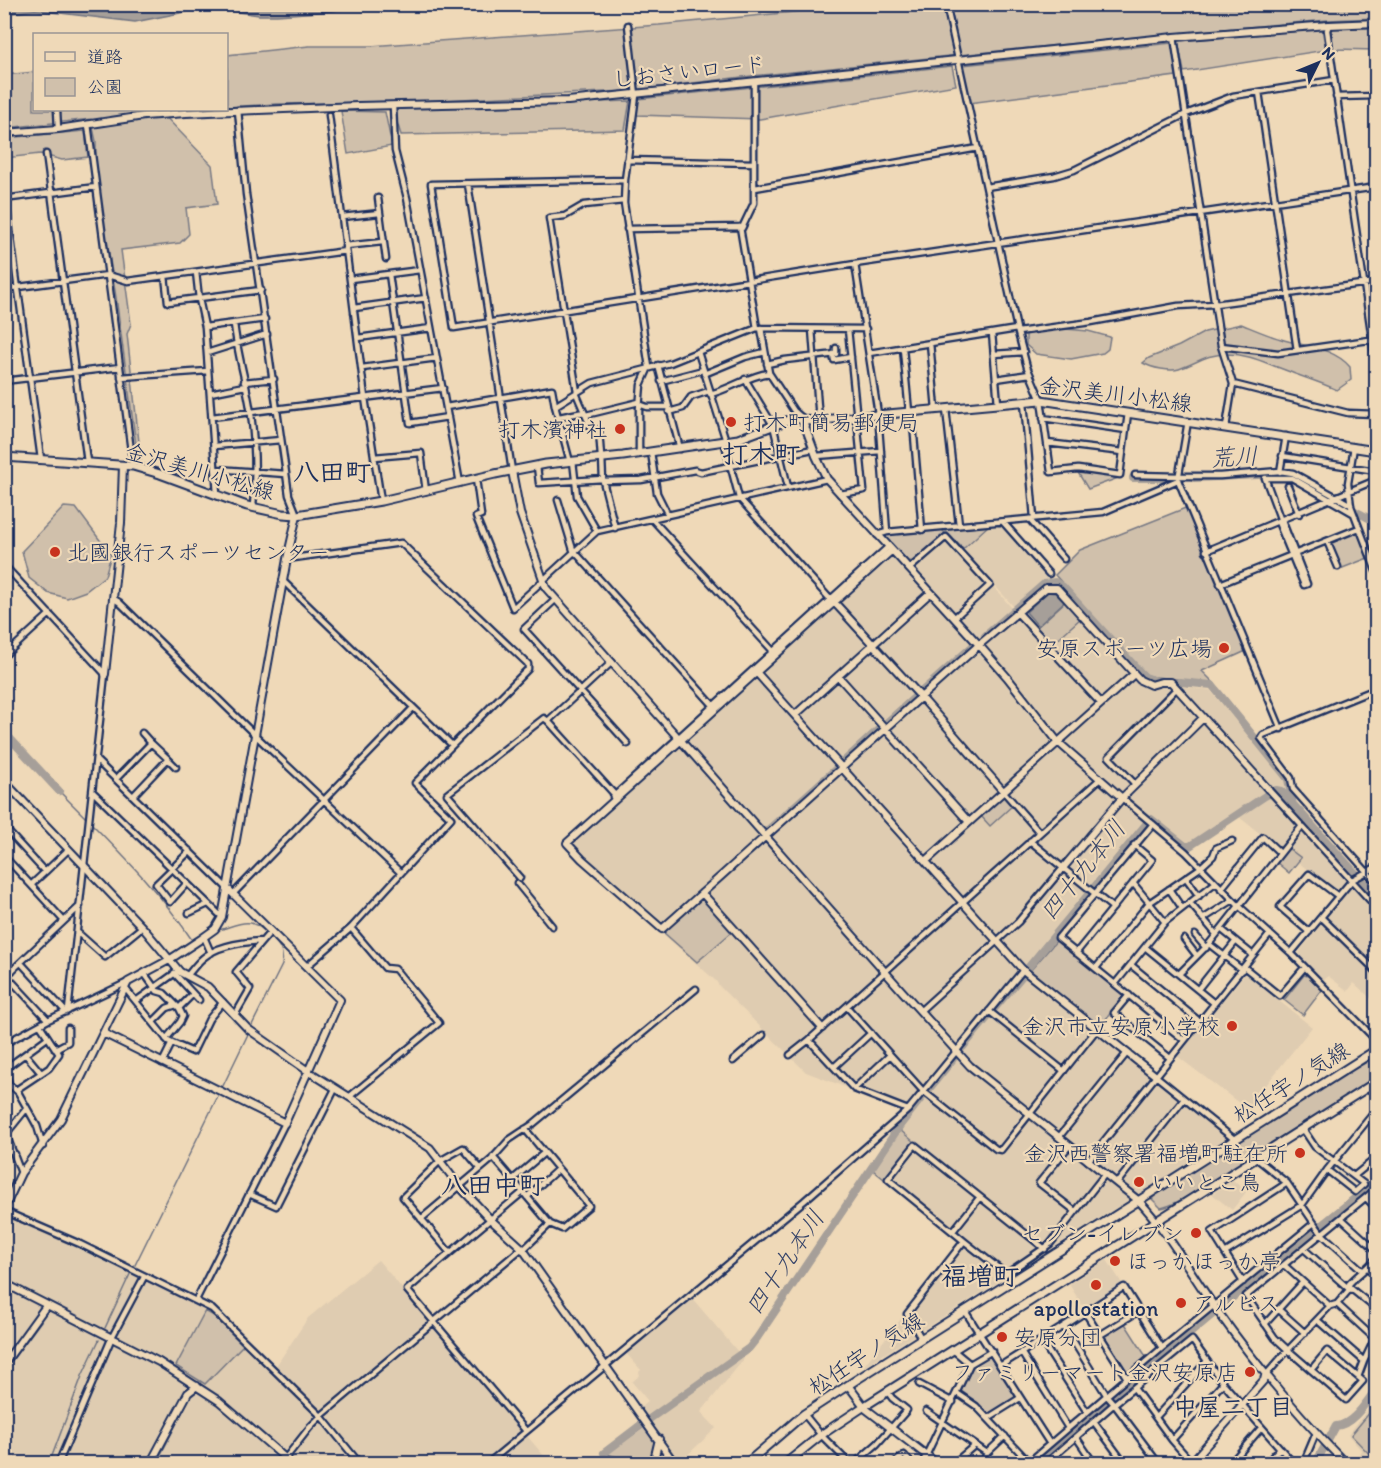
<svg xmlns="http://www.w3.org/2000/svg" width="1381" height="1468" font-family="Itim,'Klee One',sans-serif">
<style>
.built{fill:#dfccb1}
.green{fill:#d0c0ab;stroke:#767884;stroke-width:1.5}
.water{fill:#a69f99;stroke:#6e7281;stroke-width:1.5}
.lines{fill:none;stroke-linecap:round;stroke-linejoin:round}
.stream{stroke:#6e7281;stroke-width:1.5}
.river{stroke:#a69f99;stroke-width:8}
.street-casing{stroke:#1b2f5e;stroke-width:9}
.secondary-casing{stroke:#1b2f5e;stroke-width:10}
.primary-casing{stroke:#1b2f5e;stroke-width:11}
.street{stroke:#efd9b8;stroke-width:4.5}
.secondary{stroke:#efd9b8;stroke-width:6}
.primary{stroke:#efd9b8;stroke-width:7}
.poi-dot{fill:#c8321e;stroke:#efd9b8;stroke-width:2}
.labels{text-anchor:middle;stroke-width:4.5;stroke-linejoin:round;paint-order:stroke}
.street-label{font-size:22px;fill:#1b2f5e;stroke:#efd9b8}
.poi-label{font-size:22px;fill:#1b2f5e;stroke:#efd9b8;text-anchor:start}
.water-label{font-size:24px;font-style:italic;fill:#37456a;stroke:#efd9b8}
.neighbourhood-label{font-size:24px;font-weight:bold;fill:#1b2f5e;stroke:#efd9b8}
.quarter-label{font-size:26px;font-weight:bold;fill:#1b2f5e;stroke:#efd9b8}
</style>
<rect width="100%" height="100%" fill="#efd9b8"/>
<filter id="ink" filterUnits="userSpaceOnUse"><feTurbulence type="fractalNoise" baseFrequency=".0167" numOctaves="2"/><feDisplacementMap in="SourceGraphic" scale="12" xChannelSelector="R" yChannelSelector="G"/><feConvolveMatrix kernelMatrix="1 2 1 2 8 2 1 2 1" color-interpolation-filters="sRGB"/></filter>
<g filter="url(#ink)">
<path class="built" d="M1003 525 1049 576 1014 607 963 550 990 526Z
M943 529 1018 615 1046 591H1057L1137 679 1160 684 1210 690 1286 780 1297 823 1376 910V1003L1354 983 1348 991 1328 976 1323 981 1299 957 1300 951 1342 898 1298 862 1301 858 1285 846 1281 850 1239 817 1189 848 1184 846 1154 823 1025 974 1224 1134 1225 1139 862 1368 904 1315 903 1313 959 1243 958 1238 873 1171 906 1121 902 1111 900 1108 806 1072 720 987 716 981 580 860 565 844 894 551 881 536 885 533Z
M1245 974 1312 1027 1247 1109 1177 1056Z
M1233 1180 1246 1192 1232 1210 1212 1194Z
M6 1216 51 1233 214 1314 272 1372 308 1318 378 1260 550 1463H5L4 1217Z
M1107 1260 1123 1285 1085 1310 1069 1284Z
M691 1297 744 1359 701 1412 716 1428 679 1463 640 1408 648 1401 632 1382 640 1375 639 1372 641 1370 625 1352Z
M1376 1399V1463H1366L1358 1456 1361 1450 1348 1435Z"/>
<path class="green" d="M877 4 1376 5V18L1328 20 1177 33 742 77 627 91 400 102 277 104 227 107V55L309 46H370L659 25Z
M1332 28H1376V50L1333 49Z
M1322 29 1326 50 1184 72 1178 41Z
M1172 43 1176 76 969 103 962 65Z
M952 66 956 85 760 119 637 115 638 99Z
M34 72V110H194L161 112 212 165 217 204 186 208 189 234 180 243 121 250 131 324 127 334 141 460 138 459 116 297 96 174V141L91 119 5 128V75Z
M630 101 625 130 401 135 393 109Z
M341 111 385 112 392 146 348 154Z
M85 131 88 157 62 160 40 154 5 158V138Z
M1241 324C1254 329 1267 335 1281 339 1305 347 1333 347 1350 367L1351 380 1337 390C1320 382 1302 377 1285 370 1265 363 1249 354 1227 354 1206 354 1197 363 1179 369 1171 372 1151 368 1143 363L1149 358 1179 346 1205 332Z
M1033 326 1088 331 1110 337 1108 349 1103 353 1071 359 1036 354 1026 345V333Z
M1077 471 1121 477 1088 489Z
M64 507 76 508 111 555 105 576 86 591 67 598 48 593 29 578 22 551Z
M1188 507 1246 651 1202 671 1214 683 1146 676 1055 575 1080 550Z
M988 526 963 549 945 530Z
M942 530 945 533 915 562 908 561 886 539V535Z
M1354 532 1358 534 1368 558 1340 569 1329 542Z
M1066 601 1081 618 1051 645 1036 628Z
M1004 795 1013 805 990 826 981 816Z
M1288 848 1301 858 1289 873 1276 862Z
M702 896 733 931 697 962 663 932Z
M1057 940 1124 995 1100 1027 1030 971Z
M1304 975 1308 976 1322 990 1303 1015 1284 1000Z
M1376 1057V1078L1231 1168C1217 1178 1176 1206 1161 1208L1152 1199 1160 1190 1341 1076Z
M900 1130 914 1142 884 1179 873 1170Z
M205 1311 214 1316 243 1345 205 1384 176 1366Z
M1124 1322 1147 1358 1130 1374 1126 1373 1104 1337 1105 1334Z
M989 1356H993L1016 1395V1398L988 1414 978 1404 962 1394 961 1391 973 1366Z
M1376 1405V1461L1351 1435Z
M644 1427 655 1442 653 1458 649 1463H640L606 1454Z"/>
<path class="water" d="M4 5 5 4 368 5 333 11 277 15H259L217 9H200L135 22 35 10 12 13 5 17Z
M1048 592 1055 593 1064 602 1038 626 1026 612Z"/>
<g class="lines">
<path class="stream" d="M59 791 87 819
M91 823C127 860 163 896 192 940
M219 930C240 924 249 916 267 933
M251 1027 282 965C284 951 280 946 270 936
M221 1090 249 1032
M134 1267 219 1094
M105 1328 131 1272
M4 1371 41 1321
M49 1464 82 1376 99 1340
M156 1464 189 1399"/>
<path class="river" d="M1133 478H1172
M1194 478 1281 474 1292 475 1331 498
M1336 500 1346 506
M1355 511 1376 522
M985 636 1044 584 1055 582 1063 587 1140 672 1145 677 1154 680
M1180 682 1212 685 1288 779 1293 805
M921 692 974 645
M884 725 915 697
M4 732 59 791
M841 764 879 729
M1151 819 1185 846H1190L1265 796 1276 790 1281 791 1376 896
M769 829 837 768
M1027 969 1147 823
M994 1009 1022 976
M963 1047 988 1017
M929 1089 953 1059
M648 1420 749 1348 757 1338 901 1124 923 1096
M604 1453 642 1424
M1035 1464 1238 1293 1376 1181
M1315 1464 1336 1426C1353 1425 1367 1401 1376 1389"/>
<g class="street-casing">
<path id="street" d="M946 4 1017 329 1027 367 1041 400 1051 472 1078 469 1120 475 1128 413
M628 25 636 95 625 180 624 203 649 367 641 385 639 409V454
M1329 25 1327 30 1376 366V397
M1174 37 1221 346 1233 384 1226 427
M754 82V203L742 228 740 227 757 328
M1259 92 1297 350
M1336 97 1376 96
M393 106 395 151 407 198 460 483
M57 110 58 129
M238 110 246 194 285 466 289 495 297 515
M329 115 365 398 381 501
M88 124 133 466
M46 154 87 462
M627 160 754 163
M625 180 431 184 454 328 855 264 1376 187
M468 184 512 471
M4 186 41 459
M986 187 1054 176 1074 170 1186 114 1233 96 1334 80
M755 188 978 148
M378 198 386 259
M4 199 96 187
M342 217 380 213
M627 229 740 227
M345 246 383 242
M855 264 878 414 887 532
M196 272 199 299 205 327 217 494
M389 274 410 423 448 417
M165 276 168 302 261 290
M350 279 420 270
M4 289 108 275 128 281 346 251
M354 308 426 298
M234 323C237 354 247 384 251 414 255 445 256 476 253 507
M205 327 265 319
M761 328 769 373 794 411 802 418
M812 329 819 420
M1018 332 1091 322 1178 306 1215 304 1376 282
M992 333 998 404
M358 338 431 328
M930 343 936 409
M1221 346 1278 353 1376 339
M903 348 909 412
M698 352 726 441
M207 353 267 334
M869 353 1017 329
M833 354 834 360 851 357
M994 354 1024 352
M767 364 785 360 836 354V348
M658 365 680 449
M362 368 437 358
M704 374 745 357 765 352
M121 377 208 371
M745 379 773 425 788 487
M996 379 1030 374
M4 381 120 367
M661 381 703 370
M244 382 274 379
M1233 384 1348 413 1376 414
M577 392 549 218 565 216 584 205 624 201
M210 393 245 386
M576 393 591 428 599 430 601 457
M710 394C731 389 747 376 769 373
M1024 402 1034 518
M639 404 647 407H668
M446 407 552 389 555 406
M946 409 959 525
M669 412 683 408 691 397 709 391
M912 412 922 530
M586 415 639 402
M212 417 443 388
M559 417 584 412
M1043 418 1126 430
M563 432 589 423
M724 441 739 498 830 599
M1047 443 1123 452
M214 446 281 440
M1354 447 1348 483 1351 506 1376 571
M651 452 657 493 668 515
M816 456 881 451
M1282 456 1376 471
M374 457 421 453 426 491
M602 457 603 481 615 528
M573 461 577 496 597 531
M570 462 555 406 592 383 670 363 757 328 866 329
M537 466 539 483 603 479
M217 469 286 474
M1280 472 1286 436
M1135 475 1181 476
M1180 476H1220L1280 471 1293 473 1351 505
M476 479 481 515 476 517 513 608 597 531 827 479
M1178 480 1281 729
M603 481 641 480 695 470 701 472 813 449
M1288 486 1299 514
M840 494 864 490 848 329
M558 500 574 553
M652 519 773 651
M1029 519 1064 559
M1282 520 1307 584
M1281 521 1265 478H1292L1353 513
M1003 522 1049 574
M1278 522 1304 585 1307 584
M877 535 887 532 1103 512 1178 480 1188 421
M1327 541 1338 567
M1206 551 1376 480
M575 552 713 705
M287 559 401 543 528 664V669L415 783 451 818 351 928 307 966
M4 565 105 674 68 1011
M909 569 946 537 990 585 954 618
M283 581 452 745
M1220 584 1359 528
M114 599 119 602 254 734 401 873
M556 599 524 629 628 744
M4 656 50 614
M612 662 548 721 615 795
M1376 689 1263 735 1261 738 1291 778 1293 789 1376 882
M142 733 151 743
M168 759 176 767
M96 760 227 888
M116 779 151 743 168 759 133 796
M1135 784 1109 757 1177 688
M1268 789 1376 907
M93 792 222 917
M1004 792 1039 832
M613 797 888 547
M1122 798 1186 852 1239 906 1302 826
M1153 824 1058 938 1184 1040
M4 827 45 872 31 885 64 921
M1030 841 1063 868
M4 856 31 885
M45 872 68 850
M520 878 447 794 544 718 548 721
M1186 878 1199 896
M187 883 170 902 156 884 190 851
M517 883 552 926
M1169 889 1182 908
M1221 889 1263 837 1280 853
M233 894 413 708
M1190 903 1216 934
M189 913 208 904
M1321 917 1376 971
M1203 919 1233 900
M1165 922 1215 883
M1221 929 1253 955
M77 932 105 957 142 927
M1309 932 1280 907 1309 874 1338 896
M1195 935 1206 948
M204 937 211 953
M1184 939 1197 956
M1209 944 1242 970
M1145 947 1214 1003
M1076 953 1152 860 1134 845
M21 963 66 1012
M4 964 12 971
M1131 965 1199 1021
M1244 967 1280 996 1304 968
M1096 968 1149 903 1200 868 1213 856 1216 848 1232 841
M144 973 157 991 164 993 179 1008 192 995
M174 973 199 1000
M1179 974 1209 944 1239 906 1291 953
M7 976 48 1020
M187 976C192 970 197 963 203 958 218 945 242 942 262 941
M4 978 80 906
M1115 984 1165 922 1133 883
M125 988 168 1041 172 1043
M1198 989 1236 941
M1129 995 1114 1013 1170 1058
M136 1001 178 971
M847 1007 923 1091 996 1149 1001 1150 1097 1029
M920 1011 1018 922 1063 868 1113 908
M989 1011 1064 1071
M235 1015 250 989 236 972 271 931
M153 1022 167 1008 176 1005
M1376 1029 1371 1035 1376 1041
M1371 1035 1291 953 1352 880 1376 867
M166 1039 180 1022 183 1016 179 1008
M4 1044 48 1020 128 982
M55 1049 68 1042V1028
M26 1055 41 1073
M790 1055 809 1040
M733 1061 763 1035
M162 1063 172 1043 193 1052 209 1019 223 1002
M4 1066 9 1084 18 1092 27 1108 6 1134 21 1173
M834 1067 871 1033
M6 1068 47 1038
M1156 1076 1234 1139
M854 1089 890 1055
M16 1090 49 1068 59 1054 40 1025
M349 1097 439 1023 395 969 385 968 351 928
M27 1108 37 1126 43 1146
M908 1110 854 1089 809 1040 1100 779
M1303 1129 1315 1147 1364 1184 1355 1192 1327 1170
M1059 1137 1127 1053
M1069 1146 1039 1183 1075 1211
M4 1147 15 1154
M1088 1161 1270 934
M480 1168 463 1148 440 1161 403 1197 450 1253 523 1192 493 1157
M1354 1176 1376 1158
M512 1180 544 1153
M1117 1183 1184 1099
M523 1192 550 1224 562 1229 589 1206 525 1129
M249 1194 276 1206 335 1089
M527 1197 558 1169
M1366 1198 1376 1208
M4 1211 80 1244 212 1309 321 1416 360 1464
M1341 1218 1376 1250
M421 1219 491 1160 509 1140 533 1124 696 989
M1314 1223 1322 1234 1362 1270
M953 1231 980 1197
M964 1241 888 1179 915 1145 1045 1249
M1304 1249 1349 1289
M523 1250 550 1224
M450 1253 407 1290 526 1431
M1225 1253 1302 1205 1327 1170 1376 1110
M1284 1265 1330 1306
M1368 1268 1376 1276
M1243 1282 1212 1232 1287 1183
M1349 1287 1376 1309
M196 1300 285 1123
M1337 1304 1375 1339
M1278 1309 1305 1333
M965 1311 1050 1444 1162 1348 1124 1287 1064 1326 1107 1396 1114 1404 1045 1464
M1085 1312 1127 1378
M1317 1320 1364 1361 1376 1336
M1265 1324 1303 1282
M1100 1335 1139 1311
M921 1338 907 1314 964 1241 1006 1274 1050 1244 1105 1174
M1041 1340 1087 1412
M1162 1348 1314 1223 1287 1183 1256 1158
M953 1350 970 1364
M1021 1352 1068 1428
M1000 1366 1064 1326
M1311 1370 1327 1351 1363 1381 1346 1400 1288 1350 1330 1306 1337 1304 1349 1290V1284C1359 1273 1367 1269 1376 1258
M1265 1376 1288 1350 1275 1338 1246 1296 1376 1189
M1358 1377 1364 1361
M919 1384 953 1402
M1134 1388 1172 1440
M957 1393 976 1406 1029 1462 1050 1444
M926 1411 987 1453 1005 1436
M804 1414 821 1435 850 1464
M1156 1417 1207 1361
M988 1418 1020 1398
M1094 1422 1125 1464
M1076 1437 1091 1459
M987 1453 984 1460 989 1464
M58 1464 112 1337 144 1277
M281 1464 310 1427 321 1416 522 1248
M487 1464 804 1201 908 1110 1023 970
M854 1464 877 1444 907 1410 892 1398 887 1391
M893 1464 904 1455 912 1464
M922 1464 970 1364 992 1351
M953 1464 975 1445
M1084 1464 1091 1459 1095 1464
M1159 1464 1114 1404 1192 1340 1223 1383 1294 1464
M1193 1464 1172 1440 1223 1383
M1230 1464 1261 1428
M1266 1464 1280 1448
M1303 1464 1316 1433"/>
</g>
<g class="secondary-casing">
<path id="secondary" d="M4 133 58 129 144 116 186 113 358 106 568 101 1174 37 1329 25 1376 23
M802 418 816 456 827 479 979 645 1046 588H1057L1140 680 1151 685 1161 682H1171L1268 789
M512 471 520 513 546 588 902 991 970 1066 1139 1201C1170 1234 1192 1276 1219 1313 1259 1369 1298 1415 1346 1464
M891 551 567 843 582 859 662 929 979 645 1007 677 1058 742 1122 798
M834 602 921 697 1004 792
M1018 613 1101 703
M756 672 1023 970 1156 1076
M105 674 121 523 123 465
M838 676 969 822
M795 715 930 593
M4 781 144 929 180 972 208 987 248 1029 308 1071 430 1148 460 1187 491 1220 522 1248 675 1464
M926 861 1134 674
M1063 868 1122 798 1203 718
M702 893 822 1028
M103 1033 285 1123 340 1000 227 888
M4 1209 21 1173 61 1119 128 982 169 960 201 939 215 929 222 917 287 559 297 515
M4 1283 159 1362 219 1401 292 1464
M4 1364 46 1306
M848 1385 866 1409 938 1464
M150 1464 188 1393 197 1386
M579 1464 603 1462 621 1464
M653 1464 659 1439
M1190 1464 1264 1380 1265 1376"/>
</g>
<g class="primary-casing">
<path id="primary" d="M4 457 133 466 160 474 247 506 283 514 297 515 381 501 495 474 546 464 623 456 738 439 794 418 811 421 1041 400 1376 451
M746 1464 804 1414 856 1380 1376 1050
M785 1464 821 1435 863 1407 1376 1082"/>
</g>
<use href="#street" class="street"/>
<use href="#secondary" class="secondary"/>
<use href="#primary" class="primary"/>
</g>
</g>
<g class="poi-dot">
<circle cx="731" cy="422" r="6"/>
<circle cx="620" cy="429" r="6"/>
<circle cx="55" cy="552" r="6"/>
<circle cx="1224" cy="648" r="6"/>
<circle cx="1232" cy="1026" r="6"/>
<circle cx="1300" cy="1153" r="6"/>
<circle cx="1139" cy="1182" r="6"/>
<circle cx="1196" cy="1233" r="6"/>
<circle cx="1115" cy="1261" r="6"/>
<circle cx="1096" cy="1285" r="6"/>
<circle cx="1181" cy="1303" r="6"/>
<circle cx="1002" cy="1337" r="6"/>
<circle cx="1250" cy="1372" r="6"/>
</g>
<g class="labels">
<g class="street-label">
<text transform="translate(689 71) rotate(-6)" y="8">しおさいロード</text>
<text transform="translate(1116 394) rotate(7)" y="8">金沢美川小松線</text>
<text transform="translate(200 471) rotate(16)" y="8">金沢美川小松線</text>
<text transform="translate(1291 1082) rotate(-32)" y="8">松任宇ノ気線</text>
<text transform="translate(866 1353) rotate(-33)" y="8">松任宇ノ気線</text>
</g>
<g class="poi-label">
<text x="743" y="430">打木町簡易郵便局</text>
<text x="608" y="437" text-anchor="end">打木濱神社</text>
<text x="67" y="560">北國銀行スポーツセンター</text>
<text x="1212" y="656" text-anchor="end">安原スポーツ広場</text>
<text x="1220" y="1034" text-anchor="end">金沢市立安原小学校</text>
<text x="1288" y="1161" text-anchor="end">金沢西警察署福増町駐在所</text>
<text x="1151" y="1190">いいとこ鳥</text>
<text x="1184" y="1241" text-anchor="end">セブン-イレブン</text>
<text x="1127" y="1269">ほっかほっか亭</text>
<text x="1193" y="1311">アルビス</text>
<text x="1096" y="1316" text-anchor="middle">apollostation</text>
<text x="1014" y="1345">安原分団</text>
<text x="1238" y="1380" text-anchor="end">ファミリーマート金沢安原店</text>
</g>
<g class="water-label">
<text transform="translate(1234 457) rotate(-3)" y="8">荒川</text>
<text transform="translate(1083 870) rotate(-51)" y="8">四十九本川</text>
<text transform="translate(785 1262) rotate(-56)" y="8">四十九本川</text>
</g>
<g class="neighbourhood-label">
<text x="1233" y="1415">中屋二丁目</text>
</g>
<g class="quarter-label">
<text x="761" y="463">打木町</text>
<text x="332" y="481">八田町</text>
<text x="493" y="1194">八田中町</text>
<text x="980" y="1285">福増町</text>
</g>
</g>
<rect width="1381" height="1468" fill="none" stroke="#efd9b8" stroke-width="24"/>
<rect x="12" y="12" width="1357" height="1444" fill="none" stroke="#1b2f5e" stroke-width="2" filter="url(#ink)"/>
<rect x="33" y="33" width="195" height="78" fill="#efd9b8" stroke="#9a9594" stroke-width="1.5"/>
<rect x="45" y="52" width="30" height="9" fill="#efd9b8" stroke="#9a9594" stroke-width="1.5"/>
<text x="87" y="63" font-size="18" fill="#1b2f5e">道路</text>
<rect x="45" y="78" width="30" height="18" fill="#d0c0ab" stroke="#9a9594" stroke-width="1.5"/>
<text x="87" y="93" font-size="18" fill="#1b2f5e">公園</text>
<g transform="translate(1318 63) rotate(47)" stroke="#efd9b8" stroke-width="4.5" paint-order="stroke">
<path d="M0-4.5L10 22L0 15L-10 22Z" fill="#1b2f5e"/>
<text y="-9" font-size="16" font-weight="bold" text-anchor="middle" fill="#1b2f5e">N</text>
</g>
</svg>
